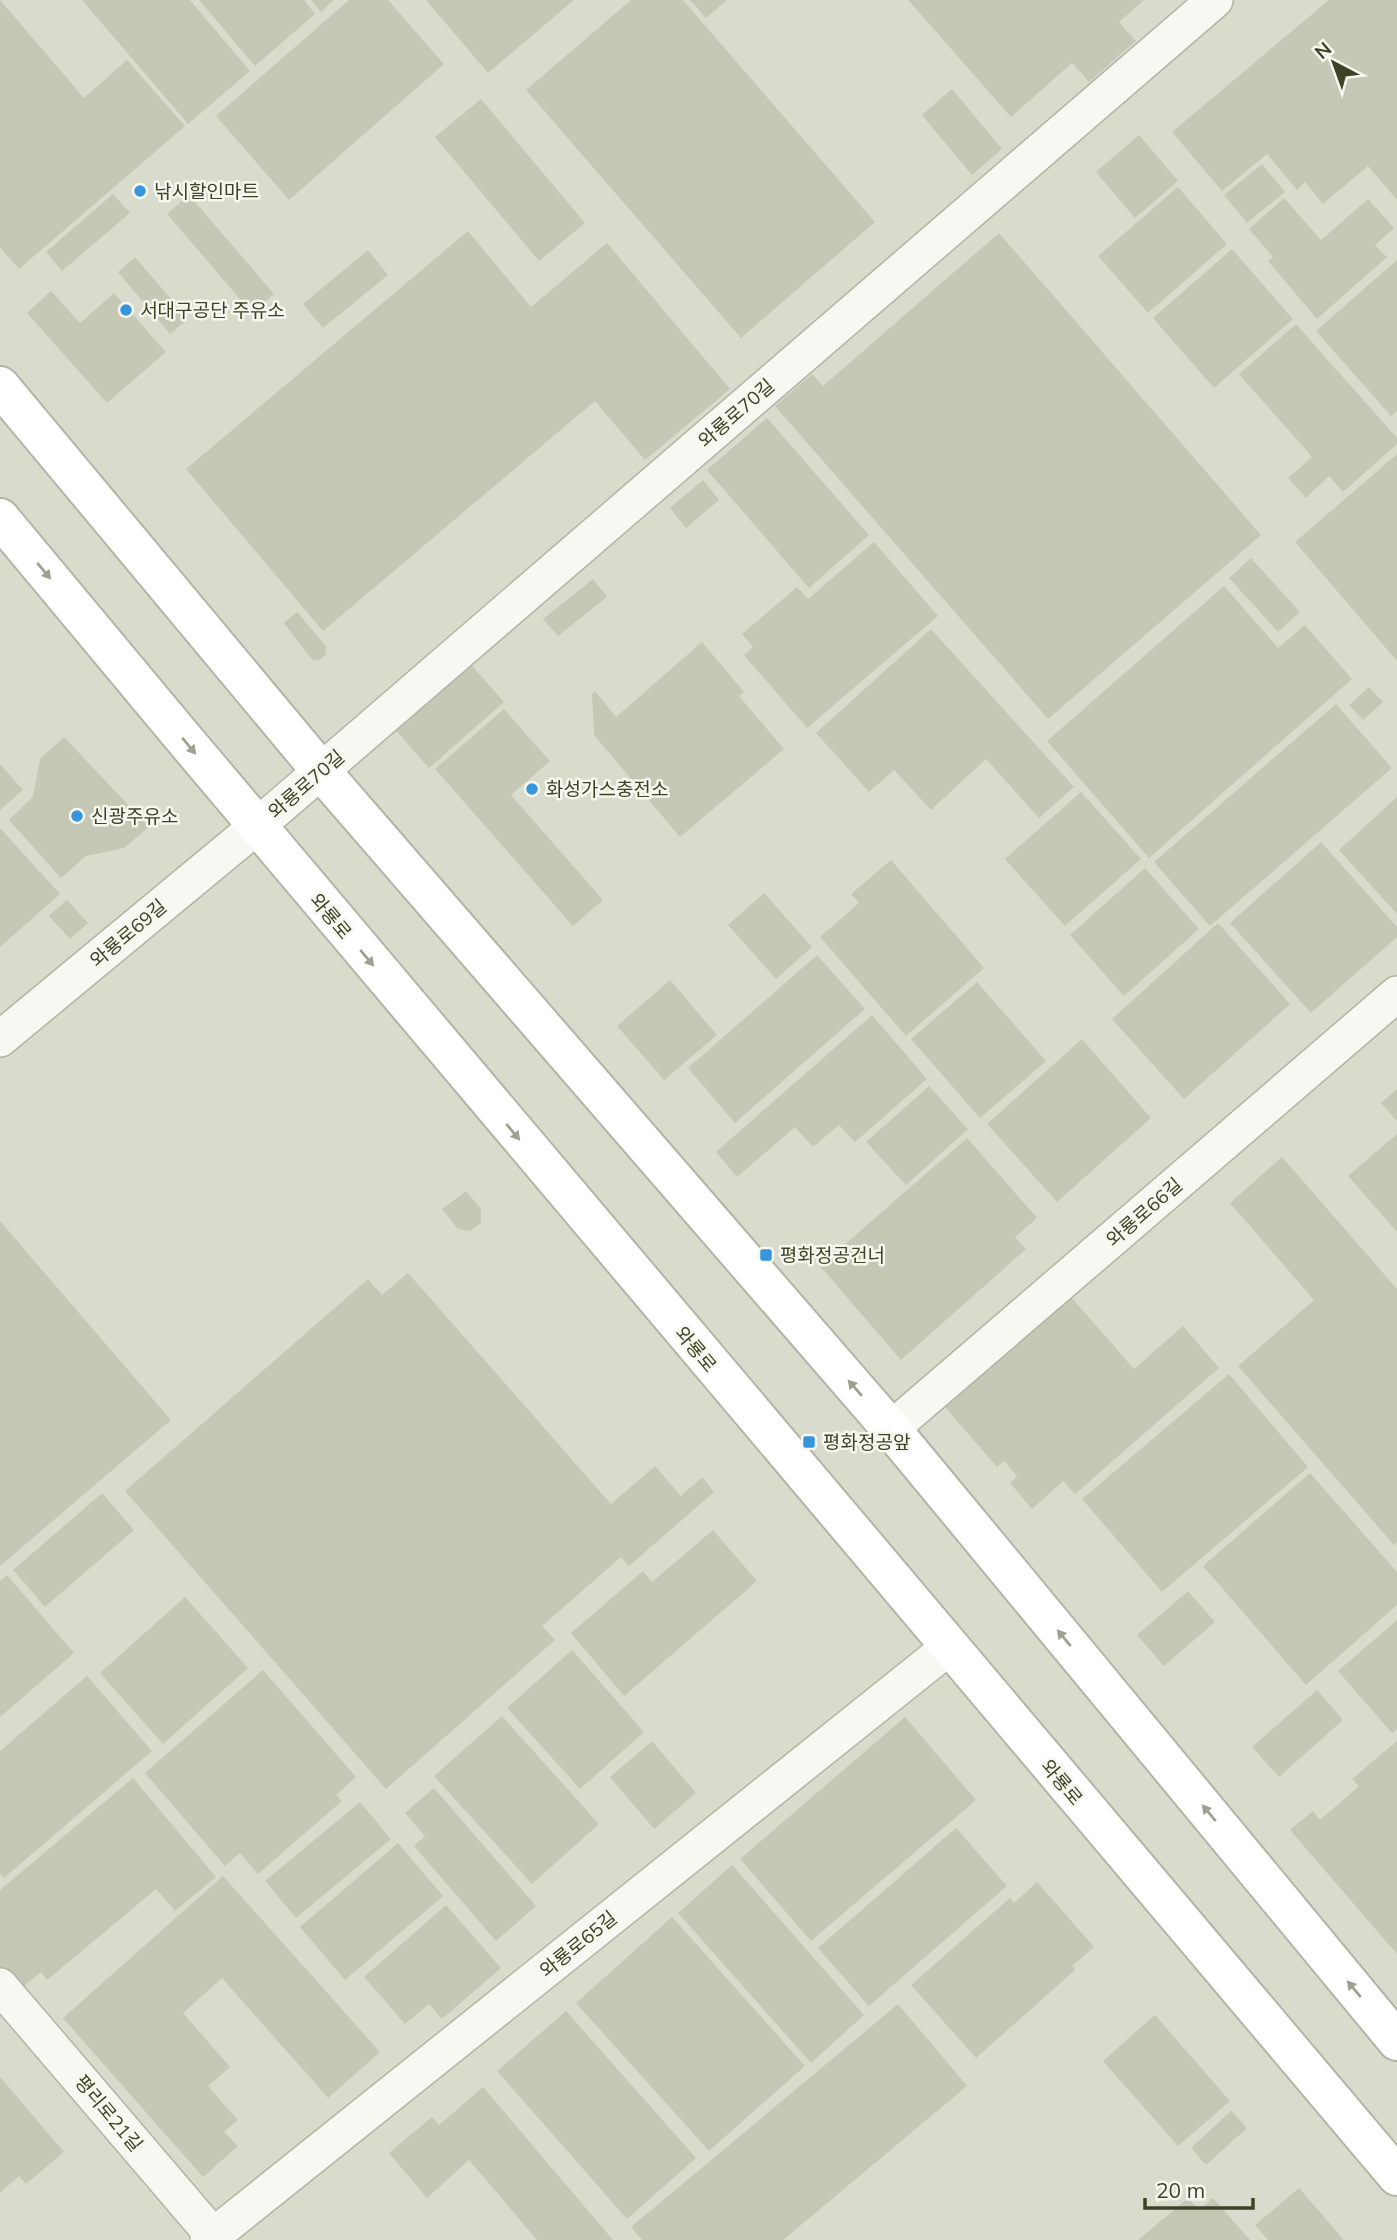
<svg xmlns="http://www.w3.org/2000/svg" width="1397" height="2240" font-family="Mulish,'Noto Sans KR',sans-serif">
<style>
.built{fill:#d9dccd}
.building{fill:#c4c8b5}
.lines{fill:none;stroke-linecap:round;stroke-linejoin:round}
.minor-casing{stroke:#b1b5a4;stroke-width:38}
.secondary-casing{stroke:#b1b5a4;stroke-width:42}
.minor{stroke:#f6f8f2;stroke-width:35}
.secondary{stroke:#fff;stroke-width:38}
.oneway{fill:#9ea192}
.poi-dot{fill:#3695dd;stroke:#f6f7ef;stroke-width:2.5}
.labels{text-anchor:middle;stroke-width:5;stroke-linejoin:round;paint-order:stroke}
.poi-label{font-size:19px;fill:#3d4326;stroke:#f6f7ef;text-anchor:start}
.street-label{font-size:19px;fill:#3d4326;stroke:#f6f7ef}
</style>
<rect width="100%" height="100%" fill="#e8eadf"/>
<path class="built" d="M0 0H1397V2240H0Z"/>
<path class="building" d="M0 0 84 98 127 60 185 126 19 269 0 247Z
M82 0H190L250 71 188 124Z
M199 0H304L315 14 255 66Z
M311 0H334L321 12Z
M349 0H388L444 64 289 200 216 116Z
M426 0H574L488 73Z
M631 0H683L875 222 741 338 526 90Z
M690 0H727L706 18Z
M908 0H1144L1119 22 1136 41 1089 82 1072 63 1011 117Z
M1329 0H1397V200L1368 166 1323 204 1305 182 1297 190 1267 154 1222 191 1172 132Z
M952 89 1002 149 972 175 922 115Z
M481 99 585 223 539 261 435 137Z
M1139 135 1178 181 1135 218 1096 172Z
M1262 164 1285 192 1247 223 1224 195Z
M1178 187 1227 244 1148 313 1098 256Z
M113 194 130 213 62 271 46 252Z
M189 195 274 294 252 313 167 214Z
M1284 198 1321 240 1368 199 1394 228 1375 245 1387 257 1317 319 1268 261 1273 257 1249 229Z
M468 231 531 307 607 243 730 389 645 460 595 401 323 631 186 469Z
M999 233 1261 535 1048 719 775 406 812 374 823 386Z
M1232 249 1293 319 1214 388 1153 318Z
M368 250 388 275 323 328 303 304Z
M135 257 188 319 170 334 118 272Z
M1397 260V411L1391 416 1316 331Z
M51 291 80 323 114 293 166 352 107 403 27 313Z
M1296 324 1397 438V444L1343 492 1329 476 1306 498 1288 478 1312 457 1239 374Z
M767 418 869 535 809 588 707 470Z
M1397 454V661L1295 542Z
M703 480 719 500 686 528 670 508Z
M874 542 938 616 807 728 744 655 753 647 742 634 797 587 808 599Z
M1251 558 1300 612 1278 632 1229 578Z
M593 579 607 597 558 636 543 619Z
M1224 586 1278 648 1305 625 1352 679 1149 858 1047 741Z
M297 612 325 645 326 654 320 660H314L309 656 284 623Z
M931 629 1074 787 1039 818 986 759 931 810 894 770 869 792 816 733Z
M702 642 744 692 739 696 784 749 680 837 594 735 592 694 595 691 616 717Z
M467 660 504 702 429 768 393 727Z
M1369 687 1383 702 1363 720 1349 705Z
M1336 704 1392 768 1210 926 1154 862Z
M504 709 550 761 511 795 603 900 573 926 435 769Z
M64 737 149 827 124 848 86 856 61 878 9 820 33 797 40 759Z
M0 764 23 790 0 810Z
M1081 792 1141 859 1065 926 1005 859Z
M1397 797V914L1339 850Z
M0 828 60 894 0 947Z
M1321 842 1397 927V937L1311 1013 1230 923Z
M891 860 984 968 906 1036 820 937 859 903 851 894Z
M1145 868 1199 929 1124 996 1070 935Z
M764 893 812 947 776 979 728 925Z
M67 900 88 923 70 939 49 916Z
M1218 923 1290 1004 1184 1099 1112 1019Z
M817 955 865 1009 735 1123 688 1068Z
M670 980 717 1035 664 1080 617 1026Z
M977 982 1046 1061 980 1118 911 1039Z
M872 1015 927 1079 855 1142 839 1125 813 1147 795 1127 737 1177 716 1152Z
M1082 1039 1151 1118 1057 1202 987 1124Z
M929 1086 968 1129 906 1185 866 1142Z
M1397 1089V1121L1381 1103Z
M1397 1134V1232L1348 1176Z
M967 1138 1037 1218 1015 1237 1026 1249 901 1360 820 1266Z
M1282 1157 1397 1289V1542L1394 1545 1238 1366 1314 1300 1230 1203Z
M466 1191 481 1209V1223L470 1231 458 1229 442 1209Z
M0 1221 171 1420 0 1566Z
M408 1273 611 1504 655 1466 681 1496 702 1477 714 1492 629 1566 621 1557 542 1626 555 1640 386 1789 125 1491 368 1279 382 1295Z
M1071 1297 1134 1369 1183 1326 1219 1368 1075 1494 1063 1481 1032 1509 1010 1483 1017 1476 1004 1461 997 1467 945 1407Z
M1229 1374 1308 1467 1162 1592 1082 1499Z
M1310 1473 1397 1572V1605L1306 1685 1203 1566Z
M102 1493 134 1530 45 1607 13 1570Z
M713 1530 757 1581 624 1696 571 1633 643 1571 652 1582Z
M7 1575 74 1653 0 1717V1581Z
M1188 1591 1215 1622 1164 1666 1137 1635Z
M185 1597 248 1668 163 1744 100 1673Z
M1397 1620V1729L1392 1733 1338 1671Z
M572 1650 644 1732 580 1789 507 1708Z
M263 1670 356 1777 336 1795 342 1801 258 1874 240 1853 225 1866 145 1773Z
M87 1676 152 1751 4 1878 0 1873V1751Z
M1317 1690 1343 1720 1279 1777 1252 1747Z
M502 1716 599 1824 532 1884 434 1776Z
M905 1717 976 1800 811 1941 740 1859Z
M652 1741 696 1793 654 1829 610 1777Z
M1397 1741V1954L1290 1830 1313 1811 1320 1820 1359 1786 1352 1779Z
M133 1778 216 1877 175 1911 156 1889 47 1980 41 1972 18 1991 0 1970V1890Z
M434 1788 536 1906 496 1941 414 1846 425 1836 405 1813Z
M360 1802 391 1839 296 1918 265 1881Z
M956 1828 1007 1886 869 2006 818 1948Z
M398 1843 443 1896 345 1980 300 1927Z
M732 1865 864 2015 811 2063 678 1913Z
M223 1876 380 2052 328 2098 222 1978 183 2013 230 2067 208 2086 238 2120 224 2132 238 2146 203 2177 63 2018Z
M1037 1882 1094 1947 1072 1966 1075 1970 976 2058 911 1985 1010 1898 1014 1903Z
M446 1905 501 1968 442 2019 429 2004 405 2024 364 1977Z
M672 1917 805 2066 709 2151 576 2003Z
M898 2004 967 2086 783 2240H642L631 2227Z
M566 2011 696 2158 627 2219 497 2071Z
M1155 2015 1230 2101 1178 2146 1103 2061Z
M0 2077 64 2152 26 2184 19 2176 0 2193Z
M483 2087 613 2240H537L469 2160 427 2198 389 2153 432 2117 439 2125Z
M1231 2111 1247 2128 1206 2165 1191 2148Z
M1299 2188 1344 2240H1268L1255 2225Z
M1188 2198 1199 2210 1213 2198 1250 2240H1138Z"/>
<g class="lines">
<g class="minor-casing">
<path id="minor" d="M0 1039 256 827 1215 0
M891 1429 1397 994
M0 1986 217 2240
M208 2240 948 1648"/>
</g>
<g class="secondary-casing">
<path id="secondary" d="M0 386 321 771 891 1429 1397 2041
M0 518C462 1074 929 1626 1397 2176"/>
</g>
<use href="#minor" class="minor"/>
<use href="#secondary" class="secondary"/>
</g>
<defs><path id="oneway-solid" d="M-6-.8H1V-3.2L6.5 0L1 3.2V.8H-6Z" transform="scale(1.75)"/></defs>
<g class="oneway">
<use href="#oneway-solid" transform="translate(44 571) rotate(50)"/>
<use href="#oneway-solid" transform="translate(189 746) rotate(50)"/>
<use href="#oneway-solid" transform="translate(367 958) rotate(50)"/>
<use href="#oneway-solid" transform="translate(513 1132) rotate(50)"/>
<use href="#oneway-solid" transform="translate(855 1388) rotate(-131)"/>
<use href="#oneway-solid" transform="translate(1064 1638) rotate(-130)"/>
<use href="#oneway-solid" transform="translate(1209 1813) rotate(-130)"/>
<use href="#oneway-solid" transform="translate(1354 1989) rotate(-130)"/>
</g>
<g class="poi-dot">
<circle cx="140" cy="191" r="7"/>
<circle cx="126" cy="310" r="7"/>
<circle cx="532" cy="789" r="7"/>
<circle cx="77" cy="816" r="7"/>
<rect x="759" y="1248" width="14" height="14" rx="3.5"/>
<rect x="802" y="1435" width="14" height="14" rx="3.5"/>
</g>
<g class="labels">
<g class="poi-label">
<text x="154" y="198">낚시할인마트</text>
<text x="140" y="317">서대구공단 주유소</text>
<text x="546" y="796">화성가스충전소</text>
<text x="91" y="823">신광주유소</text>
<text x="780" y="1262">평화정공건너</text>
<text x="823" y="1449">평화정공앞</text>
</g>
<g class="street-label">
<text transform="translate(736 413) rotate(-41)" y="7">와룡로70길</text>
<text transform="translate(306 784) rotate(-41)" y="7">와룡로70길</text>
<text transform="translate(331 916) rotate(50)" y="7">와룡로</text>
<text transform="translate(128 933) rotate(-40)" y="7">와룡로69길</text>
<text transform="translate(1144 1212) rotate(-41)" y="7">와룡로66길</text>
<text transform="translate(696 1349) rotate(50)" y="7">와룡로</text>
<text transform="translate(1062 1782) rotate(50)" y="7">와룡로</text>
<text transform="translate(578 1944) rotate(-39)" y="7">와룡로65길</text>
<text transform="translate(109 2113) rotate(50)" y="7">평리로21길</text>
</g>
</g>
<g transform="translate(1334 63) rotate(319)" stroke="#f6f7ef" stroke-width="5" paint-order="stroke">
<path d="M0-5L12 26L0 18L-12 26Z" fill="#3d4326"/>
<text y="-10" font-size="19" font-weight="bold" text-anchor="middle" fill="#3d4326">N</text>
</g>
<path d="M1145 2198v10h108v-10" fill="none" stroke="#3d4326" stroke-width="3.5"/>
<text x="1156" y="2198" font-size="21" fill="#3d4326" stroke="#f6f7ef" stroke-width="5" paint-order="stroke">20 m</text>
</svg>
